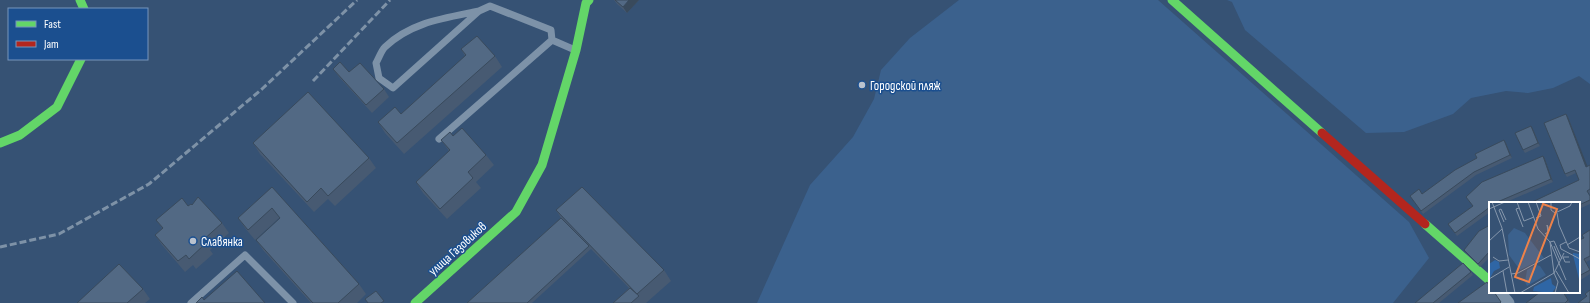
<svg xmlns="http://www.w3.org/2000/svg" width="1590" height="303" font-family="'Sofia Sans Condensed',sans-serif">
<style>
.water{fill:#3b618d}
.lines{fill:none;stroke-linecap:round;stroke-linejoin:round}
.lane{stroke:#7d92a8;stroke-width:7}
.street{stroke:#7d92a8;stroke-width:13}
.fast{stroke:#63d668;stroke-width:9}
.jam{stroke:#b3261e;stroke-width:9}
.rail{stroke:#7e92a7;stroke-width:3;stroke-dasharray:7 3;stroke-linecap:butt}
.wall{fill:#475a72}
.shaded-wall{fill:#394a5c}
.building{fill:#526984;stroke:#394a5c}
.poi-dot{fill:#b9c2ce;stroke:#1b4f8f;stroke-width:1.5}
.labels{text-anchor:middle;stroke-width:3;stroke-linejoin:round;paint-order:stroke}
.poi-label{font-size:13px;fill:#fff;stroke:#1b4f8f;text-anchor:start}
.street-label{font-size:13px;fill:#fff;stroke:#1b4f8f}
.inset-road{fill:none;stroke:#8697ac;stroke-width:1}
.view{fill:#ee8249;fill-opacity:0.15;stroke:#ee8249;stroke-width:2}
.inset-edge{fill:none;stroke:#fff;stroke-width:2}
</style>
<rect width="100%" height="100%" fill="#365274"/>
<path class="water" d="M959 0H1158L1409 222 1429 258 1393 303H757L810 185 853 137 874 99 881 70 910 38Z
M1227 0H1590V84L1579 76 1553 88 1528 93 1506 91 1471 98 1453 114 1404 132 1366 133 1245 30 1232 2Z"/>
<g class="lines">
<path class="lane" d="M479 11C445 18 411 22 385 47 381 51 379 58 376 63L379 78 393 88 479 11 490 6 551 30 552 40
M439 139 552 40 575 50
M191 303 245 255 293 303"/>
<path class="street" d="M1499 292 1508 303"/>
<path class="fast" d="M80 0 84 9
M1172 0 1322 133
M0 143 20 135 57 107 81 59
M1425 224 1490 281
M415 303 516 212 542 165 576 50 586 3 589 0"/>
<path class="jam" d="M1322 133 1425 224"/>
<path class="rail" d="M313 81 390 0
M0 247 59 234 149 184 262 89 357 0"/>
</g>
<path class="wall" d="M614 0H639L627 13 617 4Z
M461 49 495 56 502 67 404 154 385 133 378 122 401 114 465 56Z
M333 69 349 72 384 89 389 97 372 113 339 77Z
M1566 114 1568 117 1587 167 1590 165V193L1589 194 1590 196V204L1579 209V180L1576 173 1567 177 1565 174Z
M1533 129 1540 146 1525 153 1523 150Z
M453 136 486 155 494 165 476 182 481 188 447 219 423 193 416 182 449 151 441 140Z
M1504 140 1506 143 1512 158 1476 175 1423 214 1410 196 1422 194Z
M253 143 369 158 376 168 335 206 328 199 314 212 260 154Z
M1543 156 1545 159 1553 182 1504 203H1490V212L1457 236 1448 224 1473 206Z
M272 187 359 284 366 294 357 303H311L263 250 256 240 279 219V218L255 240 245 228 238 218Z
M192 205 222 223 229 233 210 250 213 254 196 269 193 265 185 272 162 245 155 235 162 228 156 220 188 206Z
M556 210 664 270 671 281 646 303H613L629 288 591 249 532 303H467L561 218Z
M1490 225V257L1480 267 1466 253 1464 250Z
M1590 230V260L1586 262 1590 269V274L1579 281V240L1584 238Z
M1471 272 1473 275 1439 303H1415Z
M143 289 150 299 145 303H77Z
M1563 292 1570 303H1526Z"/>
<path class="shaded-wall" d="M629 0H639L627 13 623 7Z
M1566 114 1568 117 1589 170 1586 167Z
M1531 126 1533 129 1540 146 1538 143Z
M1504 140 1506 143 1512 158 1510 155Z
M1543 156 1545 159 1553 182 1551 179Z"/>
<path class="building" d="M615 0H629L623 7Z
M477 36 495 56 397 143 378 122 395 107 401 114 466 55 461 49Z
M340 62 349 72 360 63 384 89 366 105 333 69Z
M308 92 369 158 328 196 321 188 307 202 253 143Z
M1566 114 1586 167 1590 165V189L1587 191 1590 196V200L1579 205V203H1530L1579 180 1575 170 1565 174 1544 123Z
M1531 126 1538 143 1523 150 1515 133Z
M462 128 486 155 468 172 473 178 440 209 416 182 450 150 441 140 450 132 453 136Z
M1504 140 1510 155 1474 172 1421 211 1410 196 1419 189 1422 194 1455 170 1477 158 1475 154Z
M1543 156 1551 179 1495 203H1490V207L1455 233 1448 224 1473 206 1466 197 1482 182Z
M272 187 359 284 338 303H313L256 240 280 218 272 208 248 230 238 218Z
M582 187 664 270 637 294 556 210Z
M198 197 222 223 202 241 205 244 189 259 186 255 178 261 155 235 163 228 156 220 182 198 188 206 191 204 192 205Z
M561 218 589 246 527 303H467Z
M1490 225V251L1478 264 1464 250 1479 231Z
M1590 230V256L1584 259 1590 270 1579 276V240L1584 238 1582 235Z
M1463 263 1471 272 1433 303H1415Z
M119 264 143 289 127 303H77Z
M237 271 265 303H196L202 297 204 300Z
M1487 282 1490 287V292H1494L1501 302 1500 303H1458Z
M630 288 639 296 631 303H613Z
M1590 290V302L1589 303H1578L1587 296 1585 294Z
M376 291 384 301 381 303H368L365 299Z
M1540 292H1563L1568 300 1565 303H1526Z"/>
<g class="poi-dot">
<circle cx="862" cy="85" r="4"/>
<circle cx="193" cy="241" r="4"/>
</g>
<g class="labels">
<g class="poi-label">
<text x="870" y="90">Городской пляж</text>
<text x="201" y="246">Славянка</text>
</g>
<g class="street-label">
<text transform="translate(457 248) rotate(-42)" y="5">улица Газовиков</text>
</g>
</g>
<g transform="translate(1489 202)">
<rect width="91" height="91" fill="#365274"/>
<path d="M84 51 91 52V81L84 53ZM6 58 10 60 11 66 5 69 1 76 0 62ZM62 76 63 82 67 85 63 91 44 89 45 85Z" fill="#2f66a5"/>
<path d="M25 26 36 31 55 56 31 68 20 53 19 33ZM47 63 51 64 57 73 38 84 36 80 38 68Z" fill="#3b618d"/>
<path class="inset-road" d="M3 0 13 26 26 91M28 0 35 19 45 15M62 0V8L66 11 81 4 83 0M30 6 27 7 34 25M0 7 16 0M68 11 70 23 80 46 91 50M47 16 52 14 47 0M15 20 10 8 12 7 17 18M56 32 59 30V25L58 23 59 29M0 39 13 27M77 40 71 43 72 47 91 57M78 43 91 35M65 44 71 58M4 55 10 59 19 58M80 55H74L76 60H81M73 57 65 39 61 40 77 78M14 69 18 91M67 69 80 91M22 72 29 71 62 53M0 77 20 65M31 91 65 71 61 40 49 27 39 0M66 91 69 80 65 71 75 51"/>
<path class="view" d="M54 2 68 7 40 80 26 75Z"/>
<rect width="91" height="91" class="inset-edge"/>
</g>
<rect x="8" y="8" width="140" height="52" fill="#1b4f8f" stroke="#7695bc"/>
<rect x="16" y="21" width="20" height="6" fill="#63d668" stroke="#7695bc"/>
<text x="44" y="28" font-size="12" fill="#ffffff">Fast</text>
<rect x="16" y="41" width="20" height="6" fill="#b3261e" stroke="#7695bc"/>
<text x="44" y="48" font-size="12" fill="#ffffff">Jam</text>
</svg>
